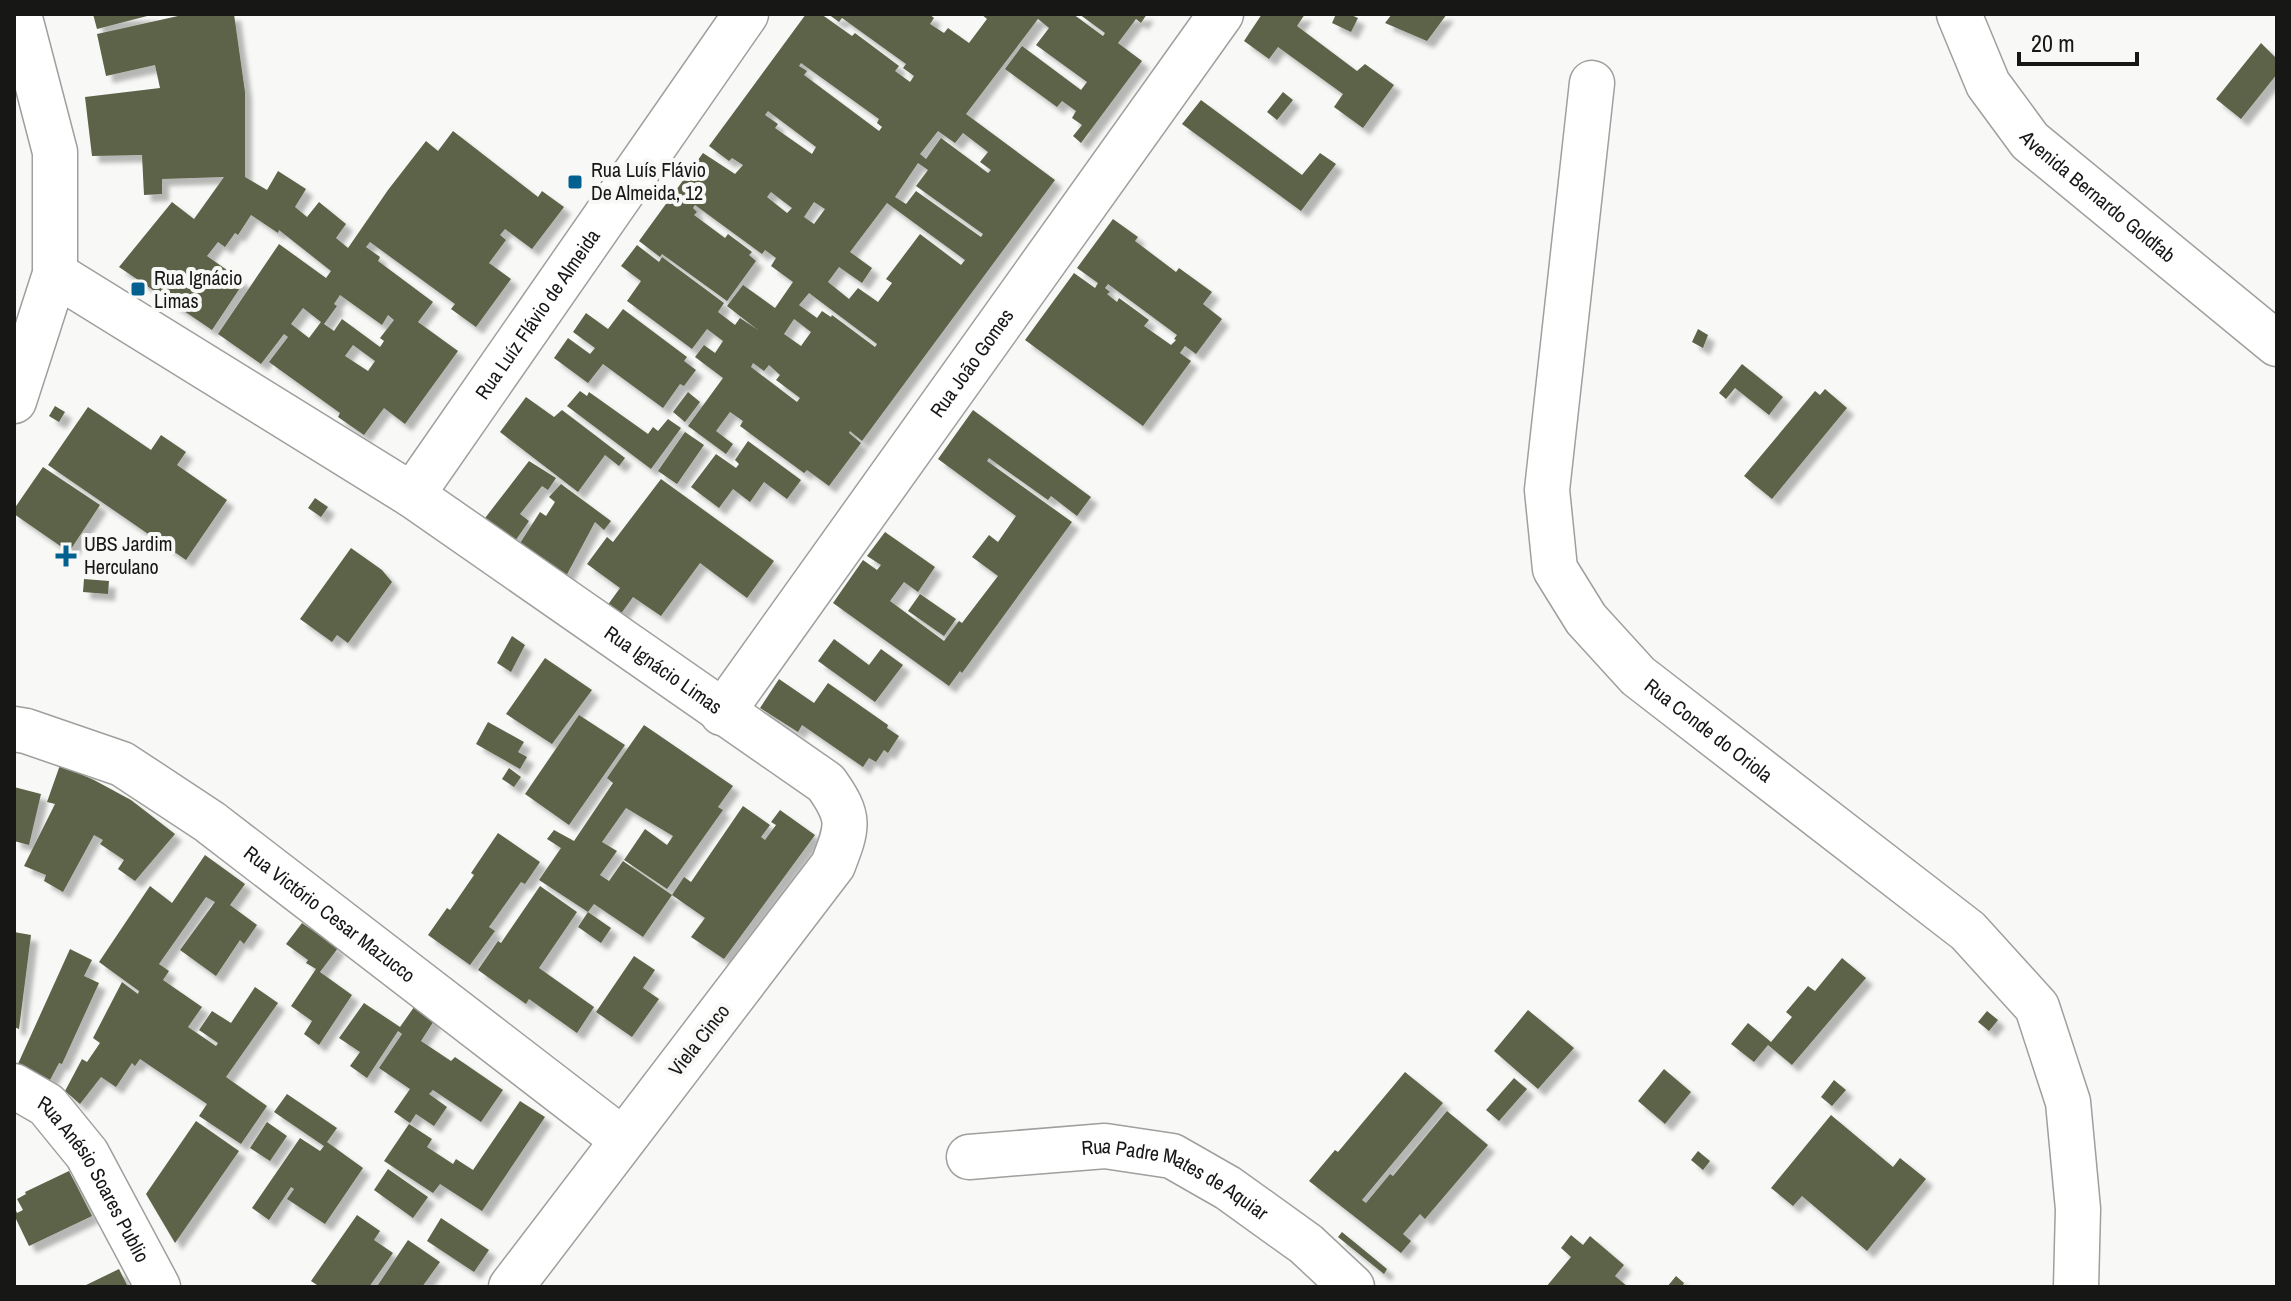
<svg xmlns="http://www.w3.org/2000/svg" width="2291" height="1301" font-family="'Archivo Narrow',sans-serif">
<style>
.building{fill:#5c6348;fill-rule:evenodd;filter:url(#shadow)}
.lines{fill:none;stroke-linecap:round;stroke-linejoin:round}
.street-casing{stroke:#9fa09d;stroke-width:47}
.street{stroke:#fff;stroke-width:44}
.poi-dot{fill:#016090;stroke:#f8f9f6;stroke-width:3}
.labels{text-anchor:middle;stroke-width:8;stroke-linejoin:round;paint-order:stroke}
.poi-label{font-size:20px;fill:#171716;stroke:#f8f9f6;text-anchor:start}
.street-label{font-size:20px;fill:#171716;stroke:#f8f9f6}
</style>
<defs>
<filter id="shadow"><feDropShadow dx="7" dy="7" stdDeviation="2" flood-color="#0004"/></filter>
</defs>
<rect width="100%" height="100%" fill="#f8f9f6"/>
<path class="building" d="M93 14H151V15L97 29Z
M187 14H234L245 92V177L267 190 278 171 306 189 295 207 307 217 319 202 346 224 336 238 348 248 388 190 426 141 438 151 453 131 538 197 542 191 564 207 532 249 505 229 500 235 506 240 489 263 511 279 476 327 451 309 455 304 370 242 366 247 380 257 378 261 433 302 418 322 458 351 405 424 384 408 364 435 338 417 340 413 269 362 288 337 284 334 261 364 218 334 279 244 326 278 331 271 279 230 278 233 251 215 238 235 235 233 225 247 218 242 207 256 244 282 212 330 119 267 172 202 194 219 224 177 162 179V194L144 195 142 155 92 156 85 97 160 88 155 65 106 76 97 34ZM340 295 382 325 388 315 394 320 380 338 384 341 380 347 342 319 334 331 324 324 337 306 334 304ZM303 308 321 322 309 338 291 324ZM353 345 375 361 368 371 345 356Z
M806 14H821L852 36 855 33 899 66 895 71 910 82 914 76 903 68 906 64 842 18 839 22 828 14H929L934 18 930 24 944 33 948 28 969 43 987 19 981 14H1073L1103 36 1105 33 1079 14H1147L1141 23 1136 19 1118 43 1142 61 1081 143 1073 136 1082 125 1072 118 1076 111 1062 101 1057 107 1005 69 1022 46 1081 90 1087 82 1036 45 1049 28 1038 19 966 114 1055 180 862 441 850 431 849 433 861 443 829 486 807 470 804 473 740 426 743 421 730 412 716 431 733 444 726 454 688 426 723 378 695 357 704 345 715 353 723 341 707 329 692 349 627 301 641 281 621 266 637 245 659 262 662 257 724 303 718 312 735 325 740 318 758 330 727 306 743 285 775 308 793 282 771 266 776 258 765 250 762 254 695 205 693 208 697 212 694 215 725 238 728 234 752 252 749 255 756 261 727 301 662 254 660 257 639 241 703 153 735 174 743 165 732 158 729 161 709 146ZM801 63 879 119 877 123 882 127 879 131 804 75 807 71 799 66ZM768 111 816 147 812 154 775 128 778 124 765 115ZM938 131 955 143 963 133 988 152 980 162 991 170 988 173 941 138 926 159 920 154ZM918 163 928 170 916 186 983 234 981 237 916 191 906 204 895 197ZM771 192 792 208 787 213 767 197ZM814 202 825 209 814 224 804 217ZM887 203 965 260 961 265 920 234 886 279 892 283 878 302 858 288 849 299 828 282 839 267 862 283 872 268 850 252ZM809 293 877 344 875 347 832 315 831 317 822 311 817 318 799 305ZM794 319 811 332 801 346 784 334ZM753 363 764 371 769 365 780 375 776 380 800 398 797 402 751 367Z
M1262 14H1305L1297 26 1357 71 1365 64 1394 85 1363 128 1334 107 1343 94 1278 47 1269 59 1244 41Z
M1336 14H1349L1358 18 1351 32 1332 23Z
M1392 14H1447L1427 41 1385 23Z
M2261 43 2277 59V74L2241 119 2216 99Z
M1283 92 1293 100 1277 120 1267 112Z
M1201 100 1302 175 1320 153 1336 164 1301 211 1182 124Z
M1113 219 1138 237 1135 241 1176 272 1179 268 1212 292 1203 304 1222 319 1196 354 1185 346 1180 353 1191 361 1143 426 1025 340 1074 273 1095 288 1098 283 1077 268ZM1108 284 1177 335 1174 339 1176 340 1171 345 1144 326 1149 320 1119 298 1117 302 1107 294 1110 292 1105 288Z
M623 309 687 357 684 361 696 370 684 386 680 384 663 408 603 364 588 383 554 358 568 338 590 354 595 348 573 332 586 313 608 329Z
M1698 329 1708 335 1703 348 1692 342Z
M1742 364 1783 397 1769 415 1735 388 1726 399 1719 393Z
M1825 389 1847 408 1772 499 1744 476 1815 391 1820 395Z
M580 391 587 396 589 392 648 434 653 427 658 431 668 419 681 428 651 469 567 406Z
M688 392 700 402 685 422 673 412Z
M526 397 554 417 562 410 625 458 619 466 605 455 578 492 500 432Z
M55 406 65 412 59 422 49 416Z
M88 407 151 450 161 435 186 452 177 465 227 500 186 560 48 465Z
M973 410 1091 497 1077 516 1051 496 1048 500 989 458 987 461 1072 522 962 673 960 671 949 686 833 603 863 560 877 570 881 565 867 556 885 532 935 567 918 592 904 582 890 601 944 641 959 621 962 623 998 576 972 557 989 535 998 542 1016 516 938 459Z
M685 432 704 445 677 484 658 471Z
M748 441 801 480 787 499 764 482 750 502 733 489 719 508 691 487 716 454 736 468 739 464 735 460Z
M529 461 556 478 548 490 542 486 520 514 529 521 513 544 482 522Z
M43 467 100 505 69 552 14 514V509Z
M661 479 774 561 747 598 700 563 661 616 633 597 620 615 607 606 620 588 587 564 607 537 613 542Z
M561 484 611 521 604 530 595 522 565 578 517 548 540 512 546 516 555 502 549 497Z
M315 498 328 507 321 517 308 508Z
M351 548 382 570 392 582 348 643 337 635 332 642 300 619Z
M84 579 109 581 108 594 83 592Z
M920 594 956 619 944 636 908 611Z
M512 636 525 645 511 672 497 663Z
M834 639 869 665 881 649 903 665 875 702 818 661Z
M545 658 592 690 552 744 506 714Z
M779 679 814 703 828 683 888 725 887 728 899 736 888 753 884 750 876 762 869 758 863 767 802 725 798 732 760 708Z
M579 715 625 745 569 825 525 794Z
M488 722 524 742 518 752 527 757 520 769 476 744Z
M644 725 733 786 718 807 723 810 667 889 624 860 645 829 667 845 673 836 626 808 602 842 617 851 600 875 609 881 623 861 672 895 643 937 594 904 588 912 611 928 601 943 578 927 588 912 539 880 561 848 547 839 554 830 574 841 613 783 607 778Z
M60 765 94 780 131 800 175 834 135 881 118 869 124 860 100 844 103 840 94 835 63 892 44 881 46 875 24 866 55 804 47 802Z
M509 768 521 777 514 787 502 779Z
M14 787 41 794 29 845 14 841Z
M743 806 770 825 761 837 765 840 776 825 771 822 780 810 815 835 724 959 691 937 705 918 672 895 684 877 691 882Z
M498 833 540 862 525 884 521 882 489 927 495 931 470 965 428 935 447 908 450 910 474 875 471 873Z
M205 855 245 884 230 905 257 925 244 944 240 940 216 976 180 950 215 902 206 897 159 964 169 971 163 980 202 1007 188 1027 216 1046 218 1043 199 1030 212 1011 231 1023 255 987 278 1003 226 1077 267 1106 241 1144 199 1116 207 1104 140 1059 135 1066 132 1063 116 1087 101 1077 80 1104 65 1091 82 1059 87 1062 100 1043 93 1038 122 982 138 994 139 991 99 962 150 886 172 903Z
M540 886 577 912 539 968 594 1007 577 1033 529 999 526 1004 478 970 498 941 501 943Z
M302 923 338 948 320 972 352 995 319 1045 304 1034 312 1021 291 1006 316 969 306 963 308 960 286 944Z
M14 932 31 935 19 1029 14 1027Z
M70 949 92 960 84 976 99 983 62 1064 59 1063 50 1080 17 1066Z
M634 956 655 970 643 988 659 999 632 1037 596 1012Z
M1842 958 1866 978 1792 1065 1768 1045 1754 1062 1731 1044 1748 1023 1771 1042 1792 1017 1786 1012 1808 986 1815 991Z
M419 1000 439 1013 421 1041 451 1061 455 1057 503 1090 481 1122 433 1090 429 1094 447 1107 434 1126 416 1114 410 1123 394 1112 410 1089 379 1068 402 1034 398 1031 367 1078 350 1066 360 1052 339 1038 364 1003 400 1027Z
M1528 1010 1574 1048 1538 1089 1494 1051Z
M1987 1011 1998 1020 1989 1031 1978 1022Z
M1664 1069 1691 1092 1665 1124 1638 1101Z
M1405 1072 1443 1103 1362 1200 1366 1203 1390 1174 1393 1176 1447 1111 1488 1145 1425 1219 1420 1214 1403 1234 1411 1241 1401 1253 1309 1181 1335 1150 1338 1152Z
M1514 1078 1527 1089 1499 1121 1486 1110Z
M1834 1080 1846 1090 1832 1106 1821 1097Z
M287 1094 337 1128 327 1142 363 1168 325 1224 287 1199 294 1189 291 1187 269 1220 252 1208 300 1138 320 1151 324 1146 274 1112Z
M520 1101 545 1117 482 1211 440 1184 433 1193 384 1161 409 1124 432 1139 427 1147 453 1164 456 1159 473 1170Z
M1831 1115 1893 1167 1900 1158 1926 1179 1867 1251 1802 1196 1793 1206 1771 1188Z
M196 1121 239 1151 175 1243 146 1194Z
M267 1122 287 1136 270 1161 250 1148Z
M1698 1151 1710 1161 1703 1170 1691 1160Z
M388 1169 428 1197 413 1218 374 1190Z
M69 1171 92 1216 29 1246 16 1219 14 1220V1206L17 1213 23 1210 17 1199 26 1194 25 1192Z
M357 1215 380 1231 374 1240 393 1253 369 1287H320L311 1281Z
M441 1218 489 1250 474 1272 427 1241Z
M1342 1232 1387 1269 1384 1274 1338 1237Z
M1571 1235 1583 1245 1590 1236 1624 1265 1615 1276 1628 1287H1546L1571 1257 1561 1248Z
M408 1240 440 1262 422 1287H380L378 1285Z
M119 1269 128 1287H82Z
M1676 1276 1684 1283 1682 1287H1667Z"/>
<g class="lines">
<g class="street-casing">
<g id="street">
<path id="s1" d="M1959 14 1988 84 2030 141 2277 344"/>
<path id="s2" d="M1592 83 1547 490 1555 569 1586 619 1638 676 1968 931 2037 1007 2068 1102 2078 1209 2076 1287"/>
<path id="s3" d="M55 274 412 495 826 783C851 818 848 826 833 865L511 1287"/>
<path d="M14 401 55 274V152L19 14"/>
<path id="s4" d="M412 495 746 14"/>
<path id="s5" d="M722 713 1221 14"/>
<path id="s6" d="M14 729 26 731 122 764 210 822 622 1139"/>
<path id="s7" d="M14 1086 47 1105 87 1154 158 1287"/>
<path id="s8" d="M969 1157 1105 1146 1172 1156 1228 1188 1306 1244 1352 1287"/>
</g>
</g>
<use href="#street" class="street"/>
</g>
<g class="poi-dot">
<rect x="567" y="174" width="16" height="16" rx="4"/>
<rect x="130" y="281" width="16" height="16" rx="4"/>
<path d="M62 544h8v8h8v8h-8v8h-8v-8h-8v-8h8z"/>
</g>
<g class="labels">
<g class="poi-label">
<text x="591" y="177">Rua Luís Flávio<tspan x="591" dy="23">De Almeida, 12</tspan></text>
<text x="154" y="285">Rua Ignácio<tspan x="154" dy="23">Limas</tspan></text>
<text x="84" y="551">UBS Jardim<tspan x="84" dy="23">Herculano</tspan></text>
</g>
<g class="street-label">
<text dy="7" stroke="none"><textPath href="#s1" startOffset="234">Avenida Bernardo Goldfab</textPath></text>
<text dy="7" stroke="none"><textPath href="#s4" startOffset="220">Rua Luíz Flávio de Almeida</textPath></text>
<text dy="7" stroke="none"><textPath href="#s5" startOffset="430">Rua João Gomes</textPath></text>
<text dy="7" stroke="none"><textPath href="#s3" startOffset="726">Rua Ignácio Limas</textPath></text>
<text dy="7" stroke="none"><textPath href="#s2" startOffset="714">Rua Conde do Oriola</textPath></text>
<text dy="7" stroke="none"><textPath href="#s6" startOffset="370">Rua Victório Cesar Mazucco</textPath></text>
<text transform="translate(699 1040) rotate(-52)" y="7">Viela Cinco</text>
<text dy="7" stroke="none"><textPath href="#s7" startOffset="126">Rua Anésio Soares Publio</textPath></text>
<text dy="7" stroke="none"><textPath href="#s8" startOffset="214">Rua Padre Mates de Aquiar</textPath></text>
</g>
</g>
<rect width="2291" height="1301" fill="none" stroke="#171716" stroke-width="32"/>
<path d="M2019 52v12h118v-12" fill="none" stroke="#171716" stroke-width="4"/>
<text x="2031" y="52" font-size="24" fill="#171716" stroke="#f8f9f6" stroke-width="6" paint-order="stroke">20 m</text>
</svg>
